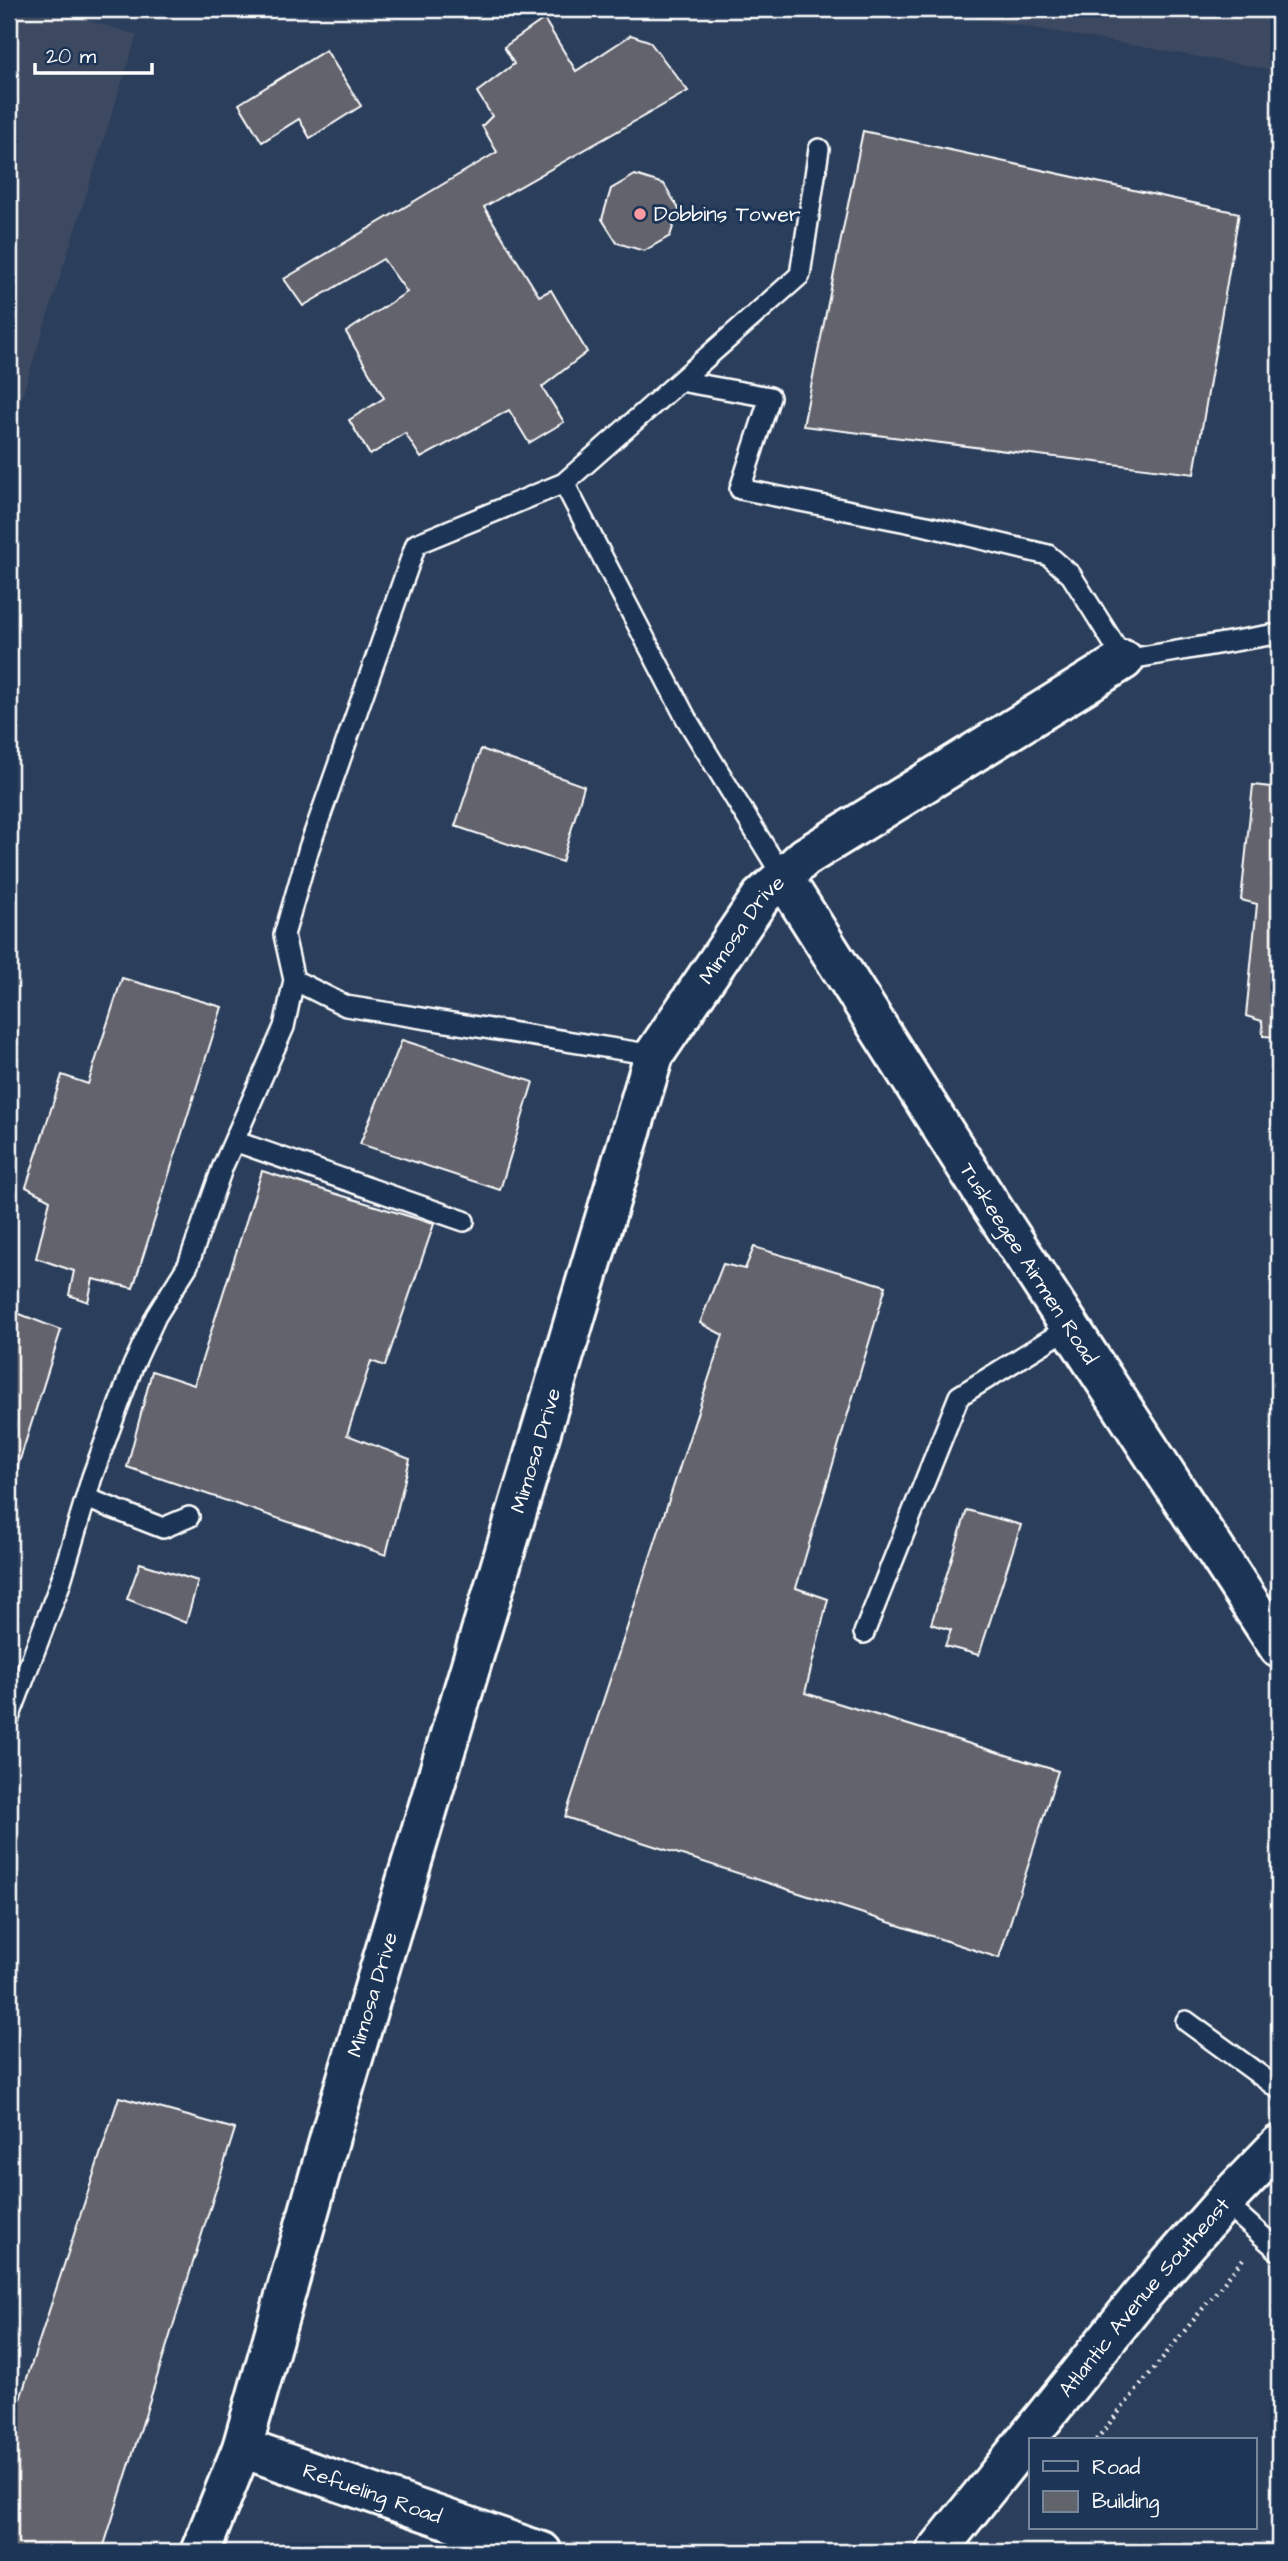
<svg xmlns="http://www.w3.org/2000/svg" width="1288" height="2561" font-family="'Architects Daughter',sans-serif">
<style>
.built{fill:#3c4960}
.building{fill:#62646c;stroke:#fff;stroke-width:2}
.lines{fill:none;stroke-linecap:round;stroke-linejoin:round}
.lane-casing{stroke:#fff;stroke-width:24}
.street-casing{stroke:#fff;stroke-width:44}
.path{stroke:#fff;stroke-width:4.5;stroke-dasharray:2 5;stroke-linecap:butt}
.lane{stroke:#1d3557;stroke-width:19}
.street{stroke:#1d3557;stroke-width:38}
.poi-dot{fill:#ff9aa2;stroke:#1d3557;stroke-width:2.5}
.labels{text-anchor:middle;stroke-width:6;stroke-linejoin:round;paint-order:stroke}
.poi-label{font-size:21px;fill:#fff;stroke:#1d3557;text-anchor:start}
.street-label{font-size:21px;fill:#fff;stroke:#1d3557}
</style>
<rect width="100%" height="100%" fill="#2b3e5b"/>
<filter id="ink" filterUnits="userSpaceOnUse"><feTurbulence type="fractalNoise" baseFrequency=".0143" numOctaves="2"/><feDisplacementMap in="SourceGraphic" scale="14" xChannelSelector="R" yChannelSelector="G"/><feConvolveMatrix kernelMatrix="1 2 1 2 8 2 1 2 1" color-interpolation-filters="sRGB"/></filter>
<g filter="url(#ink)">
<path class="built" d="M9 9H51L137 35 9 437Z
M925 9H1279V71Z"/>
<path class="building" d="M544 19 576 71 631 35 649 41 688 91 484 207 539 296 551 290 587 352 542 387 564 422 529 443 509 410 421 458 405 433 370 455 349 420 384 398 346 332 407 292 383 259 303 306 284 279 497 152 482 126 492 116 477 92 514 64 504 47Z
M326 50 361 106 310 138 299 119 262 142 239 104Z
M863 131 1239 213 1194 474 803 426Z
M635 175 664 184 679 209 670 236 644 251 617 243 602 219 611 189Z
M481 749 584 786 562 862 455 826Z
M1253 785 1279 788V1037L1263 1036 1262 1021 1246 1016 1257 904 1241 900Z
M122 978 222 1007 133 1288 93 1279 88 1302 69 1295 74 1271 36 1258 50 1200 26 1187 62 1075 88 1084Z
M402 1040 533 1082 500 1190 360 1144Z
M262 1171 434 1224 385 1366 371 1361 347 1435 410 1459 386 1555 127 1467 152 1371 194 1385Z
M754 1247 886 1286 796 1588 828 1599 805 1693 1058 1771 999 1958 565 1817 723 1335 700 1323 723 1264 745 1269Z
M12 1311 61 1330 9 1494V1320Z
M967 1510 1021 1525 979 1655 945 1646 951 1630 931 1624Z
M140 1563 198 1581 186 1623 127 1599Z
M119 2097 235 2129 102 2552H9V2433Z"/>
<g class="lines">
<g class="lane-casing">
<path id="lane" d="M680 381 770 397 740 489 927 526 1048 555 1071 575 1124 660 1270 635 1279 636
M564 483 416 544 309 848 284 935 294 980 346 1006 654 1055
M783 877 686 718 564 483 800 275 819 149
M234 1141 464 1221
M86 1498 163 1528 189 1517
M864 1633 959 1396 1070 1327
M9 1718 60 1584 92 1477 133 1366 156 1316 188 1265 223 1166 284 1027 294 980
M1186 2021 1279 2089
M1224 2202 1279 2251"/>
</g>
<g class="street-casing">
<g id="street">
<path id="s1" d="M783 877 990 1204 1279 1648"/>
<path id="s2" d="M242 2448 542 2552"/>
<path id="s3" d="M200 2552 242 2448 341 2098 654 1055 761 897 805 857 1124 660"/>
<path id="s4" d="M936 2552 1143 2294 1224 2202 1279 2145"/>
</g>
</g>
<path class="path" d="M1096 2440 1243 2259"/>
<use href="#lane" class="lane"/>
<use href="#street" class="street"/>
</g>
</g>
<circle class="poi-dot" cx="640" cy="214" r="7"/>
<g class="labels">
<g class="poi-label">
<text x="654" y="221">Dobbins Tower</text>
</g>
<g class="street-label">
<text dy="7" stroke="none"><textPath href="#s3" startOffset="1718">Mimosa Drive</textPath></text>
<text dy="7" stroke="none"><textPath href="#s1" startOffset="458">Tuskeegee Airmen Road</textPath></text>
<text dy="7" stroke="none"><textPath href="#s3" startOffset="1152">Mimosa Drive</textPath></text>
<text dy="7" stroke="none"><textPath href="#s3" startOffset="584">Mimosa Drive</textPath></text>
<text dy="7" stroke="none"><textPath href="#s4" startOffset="329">Atlantic Avenue Southeast</textPath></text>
<text dy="7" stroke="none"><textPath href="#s2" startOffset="138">Refueling Road</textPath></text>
</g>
</g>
<rect width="1288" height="2561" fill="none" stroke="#1d3557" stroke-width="35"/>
<rect x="18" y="18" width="1253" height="2526" fill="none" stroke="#fff" stroke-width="2.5" filter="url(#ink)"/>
<rect x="1029" y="2438" width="228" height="91" fill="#1d3557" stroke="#77869a" stroke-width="2"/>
<rect x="1043" y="2461" width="35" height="10" fill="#1d3557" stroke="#77869a" stroke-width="2"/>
<text x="1092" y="2474" font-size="21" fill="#ffffff">Road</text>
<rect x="1043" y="2491" width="35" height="21" fill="#62646c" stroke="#77869a" stroke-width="2"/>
<text x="1092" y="2508" font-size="21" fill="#ffffff">Building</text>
<path d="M35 63v10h117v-10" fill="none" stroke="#ffffff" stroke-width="3.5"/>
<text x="46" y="63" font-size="21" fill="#ffffff" stroke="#1d3557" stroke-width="5" paint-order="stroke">20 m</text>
</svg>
